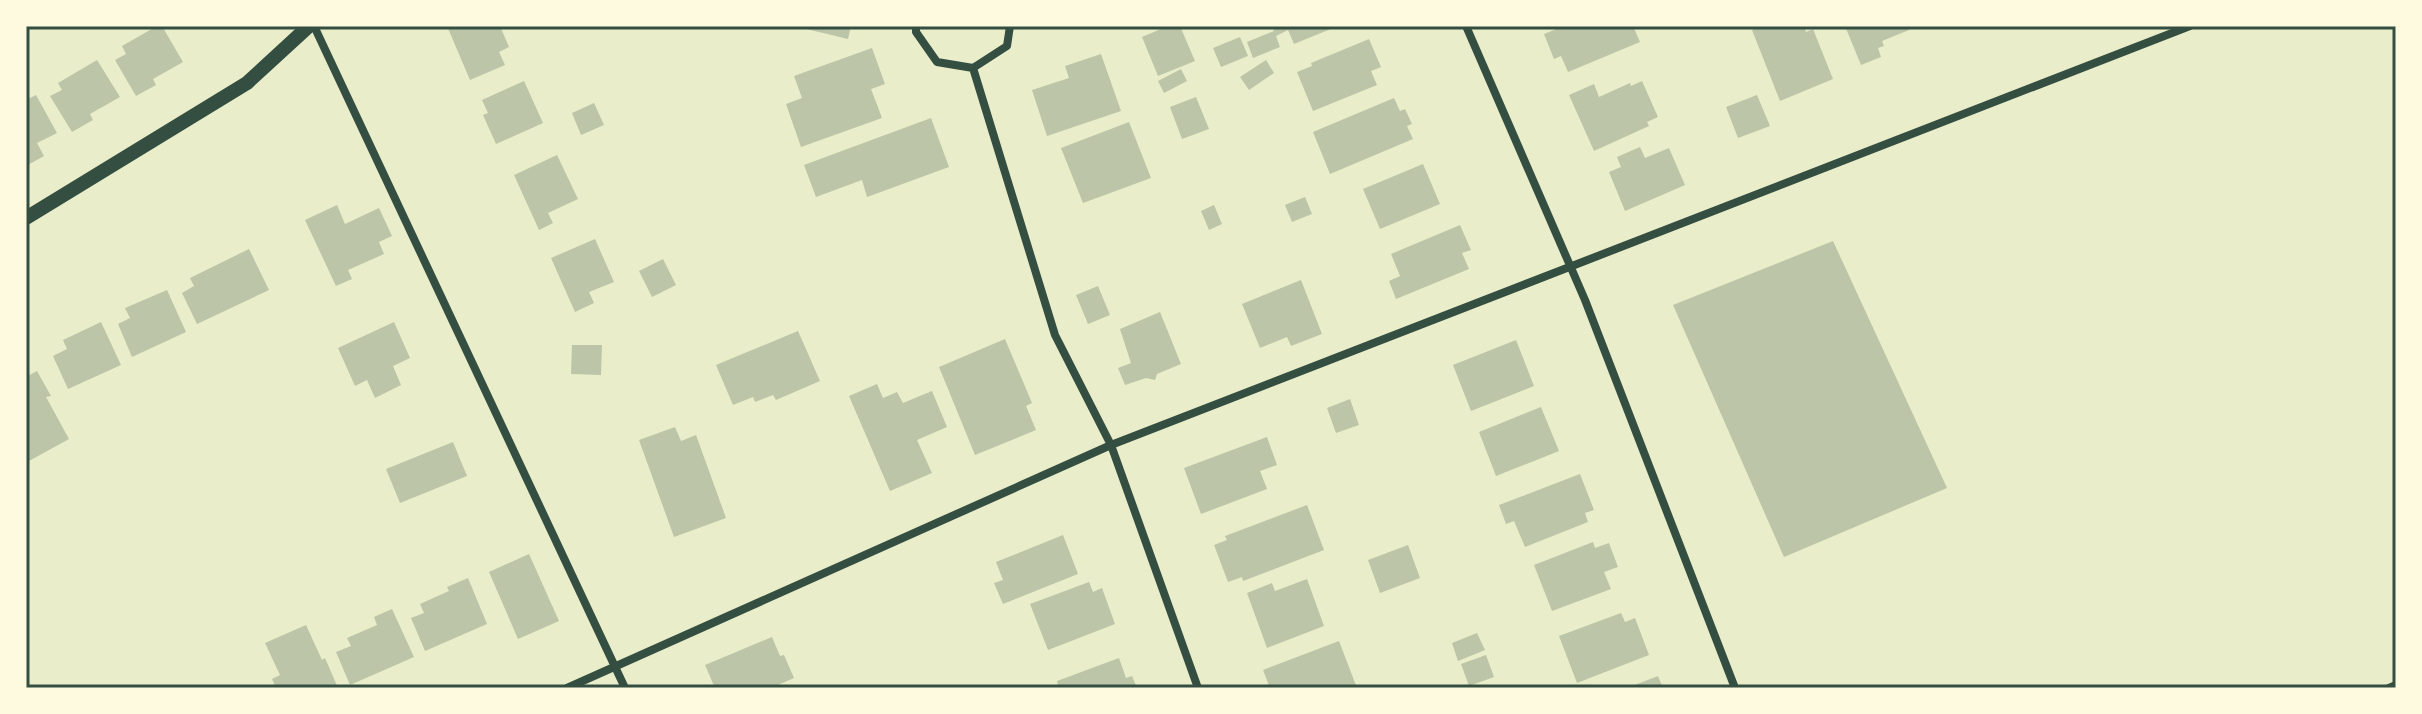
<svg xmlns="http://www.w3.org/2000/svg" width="2422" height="714" font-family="'Titillium Web',sans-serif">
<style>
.building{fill:#bcc5a7}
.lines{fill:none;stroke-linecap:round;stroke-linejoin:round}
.minor{stroke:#344e41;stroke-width:8}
.tertiary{stroke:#344e41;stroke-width:14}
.neatline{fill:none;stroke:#344e41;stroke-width:3}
</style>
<rect width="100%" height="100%" fill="#e9edc9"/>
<path class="building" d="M157 26H162L183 62 153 79 156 85 136 96 115 60 126 54 122 46Z
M447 26H500L509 47 499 52 505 65 470 80Z
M794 26H851L848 39Z
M1168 26H1180L1195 61 1158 76 1142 37Z
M1272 26H1338L1294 44 1288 30 1276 36 1280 47 1253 58 1247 42 1274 31Z
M1564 26H1633L1640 42 1568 72 1561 56 1554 59 1544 34Z
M1762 26H1804L1806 32 1813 29 1833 79 1780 101 1752 30Z
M1845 26H1907L1909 30 1882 41 1884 46 1878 48 1881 57 1861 65Z
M1240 37 1248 56 1221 67 1213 48Z
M1369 39 1381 67 1371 71 1377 85 1313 111 1297 72 1312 66 1311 63Z
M872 48 885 84 871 89 882 118 801 147 786 104 802 98 794 76Z
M1101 54 1121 111 1047 136 1032 90 1069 78 1065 66Z
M97 60 120 97 90 114 93 120 72 132 50 96 62 90 58 83Z
M1266 60 1274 73 1249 90 1240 77Z
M1181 69 1187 81 1164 93 1158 81Z
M524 81 543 123 496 144 483 115 488 113 482 100Z
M1642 81 1658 117 1647 122 1649 126 1594 151 1569 95 1594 84 1599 97 1630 83 1631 86Z
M36 95 57 133 37 143 44 156 26 166V100Z
M1757 95 1770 126 1738 138 1726 107Z
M1196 97 1209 129 1182 139 1170 107Z
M1394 98 1400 111 1405 109 1412 124 1407 126 1413 139 1330 174 1313 132Z
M594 103 604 125 581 135 572 113Z
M931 118 949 167 867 197 862 180 816 197 804 165Z
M1129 122 1151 178 1083 203 1061 148Z
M1640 147 1645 158 1669 148 1685 185 1625 211 1609 172 1621 167 1617 157Z
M557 155 578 199 548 213 553 223 539 230 514 175Z
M1423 164 1440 204 1380 229 1363 189Z
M1305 197 1312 214 1292 222 1285 205Z
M337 205 345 224 379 208 392 236 379 242 384 254 348 270 352 279 336 286 305 220Z
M1214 205 1222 224 1209 230 1201 211Z
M1460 225 1471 250 1462 253 1469 269 1396 299 1389 281 1400 276 1391 254Z
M595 239 614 282 589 292 594 303 575 312 551 258Z
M1833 241 1947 488 1784 557 1673 305Z
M249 249 269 290 197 324 182 293 194 286 190 278Z
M663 259 676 285 652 297 639 271Z
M1301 280 1322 334 1291 346 1287 337 1260 348 1242 304Z
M1098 286 1110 315 1088 324 1076 295Z
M167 290 186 332 132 357 118 324 130 318 125 308Z
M1160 312 1181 364 1157 374 1155 380 1146 378 1125 385 1118 368 1131 363 1120 329Z
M101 322 121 365 68 389 53 356 67 349 63 340Z
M394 322 410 358 393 366 401 385 375 398 367 380 355 386 338 348Z
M798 331 820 381 776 400 773 395 755 402 753 397 733 405 716 365Z
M1005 339 1032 403 1026 406 1036 430 975 455 939 367Z
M1516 340 1534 386 1471 411 1453 365Z
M572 345H602L601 375 571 374Z
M37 371 51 396 46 397 69 439 29 461 26 455V377Z
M877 384 883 398 897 392 903 403 932 391 947 427 917 440 932 473 890 491 849 396Z
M1350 399 1359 425 1336 433 1327 408Z
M1541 407 1559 451 1496 476 1479 432Z
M675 427 681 441 696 435 726 518 674 537 639 440Z
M1267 437 1277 465 1260 471 1267 489 1201 514 1184 468Z
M453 442 467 476 400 503 386 469Z
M1580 474 1594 510 1585 513 1588 522 1525 547 1514 521 1506 524 1499 505Z
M1307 505 1324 550 1243 581 1242 577 1228 582 1214 545 1227 540 1225 536Z
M1063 535 1078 574 1003 604 994 583 1003 580 996 562Z
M1593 542 1595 548 1609 543 1618 567 1604 572 1611 589 1552 611 1534 565Z
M1408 545 1420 578 1380 593 1368 560Z
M529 554 559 621 518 639 489 572Z
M468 578 487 624 425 651 411 618 424 613 420 604 449 591 447 587Z
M1307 579 1324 626 1267 648 1247 593 1272 583 1275 591Z
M1089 582 1093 592 1102 588 1115 624 1048 650 1030 604Z
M392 609 414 657 350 685 336 652 351 646 347 638 377 625 374 617Z
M1621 613 1625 622 1635 618 1649 655 1577 683 1559 636Z
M306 625 322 660 325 658 338 688H276L272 679 280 675 265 643Z
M1477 633 1485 650 1458 661 1452 643Z
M772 637 780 656 784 655 794 678 771 688H715L705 665Z
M1339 641 1357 688H1270L1263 670Z
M1486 655 1494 677 1469 686 1461 664Z
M1119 658 1126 678 1132 676 1137 688H1059L1057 681Z
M1658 676 1663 688H1627Z"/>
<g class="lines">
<path class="minor" d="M314 26 625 688
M916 26V32L937 62 973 68 1007 46 1010 26
M1466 26 1585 300 1735 688
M973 68 1055 335 1111 445 1198 688
M567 688 1111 445 2190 26
M2389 688 2396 685"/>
<path class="tertiary" d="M26 218 247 83 309 26"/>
</g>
<rect width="2422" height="714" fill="none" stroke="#fefae0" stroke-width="56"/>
<rect x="28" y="28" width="2366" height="658" class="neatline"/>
</svg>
